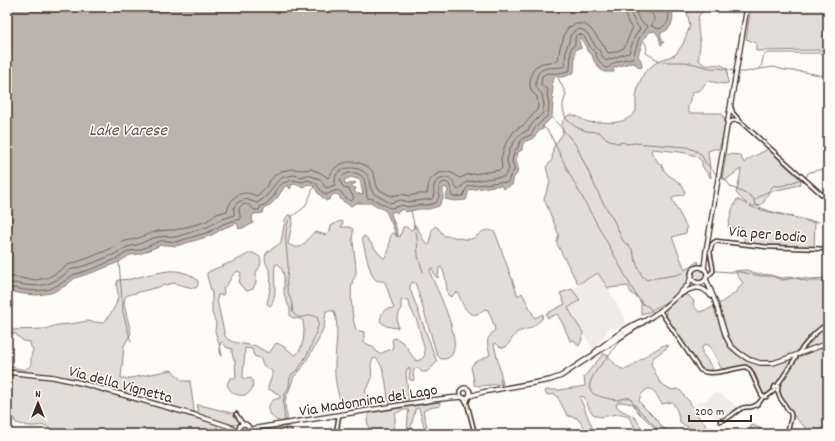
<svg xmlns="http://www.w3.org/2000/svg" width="835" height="441" font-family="Dekko,sans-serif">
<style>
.built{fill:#efece7}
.green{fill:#e1ded7;stroke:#8e847a}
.water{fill:#bbb4ad;stroke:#887d74;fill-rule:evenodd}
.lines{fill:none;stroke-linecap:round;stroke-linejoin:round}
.shore{stroke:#6e6157;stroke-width:1}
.stream{stroke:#887d74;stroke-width:1}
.minor-casing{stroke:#3b2a1e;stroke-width:5.5}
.major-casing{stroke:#3b2a1e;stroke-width:6}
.minor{stroke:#fdfcf7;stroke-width:2.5}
.major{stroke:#fdfcf7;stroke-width:3.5}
.labels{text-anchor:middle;stroke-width:3;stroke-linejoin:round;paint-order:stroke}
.street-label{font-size:16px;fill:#3b2a1e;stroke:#fdfcf7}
.water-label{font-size:17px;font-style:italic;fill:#615349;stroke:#fdfcf7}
</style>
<rect width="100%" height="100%" fill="#fdfcf7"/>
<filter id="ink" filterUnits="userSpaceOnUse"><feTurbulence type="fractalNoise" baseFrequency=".025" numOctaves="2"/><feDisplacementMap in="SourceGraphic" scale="8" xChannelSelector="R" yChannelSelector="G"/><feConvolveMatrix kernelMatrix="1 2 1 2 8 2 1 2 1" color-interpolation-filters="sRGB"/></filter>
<g filter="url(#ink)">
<path class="built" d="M598 273 608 288 627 323 616 329 613 327 608 329 606 334 593 349 568 308 580 300 572 289Z
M715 392 718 394 720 393 739 408 737 409 738 410 724 419 722 418 718 420 704 405 697 407 694 406 699 401H704L709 398Z"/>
<path class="green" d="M686 7H711L710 10C708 11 706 10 704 11 693 14 700 37 700 44 700 49 698 54 699 60 708 70 713 62 721 65 723 66 725 67 727 68L728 83 724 84 708 81C700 87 706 90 692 92 691 99 687 106 688 112L689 113H721C729 121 722 140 719 149H714L708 151 711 178 702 166V161L698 158V157C683 151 676 152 662 150 658 150 656 149 652 149L651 152C654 156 657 160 659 164H661C662 167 664 170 666 173 673 179 682 182 685 192L683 195 675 196 672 199 687 228 686 233 672 237 685 270 698 261 699 263C692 269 693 268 690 277 688 283 682 288 678 293L682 297 687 294 694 301 693 305 699 312 709 309 722 302 735 293 743 283 739 278 735 271 746 270 760 274 770 275 781 278 794 277 808 279 828 278V426L813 432H810C805 426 798 422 794 416 788 409 786 400 779 395V391L783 380 782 377 778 383 774 384 773 389 768 394H765L762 393 756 375 751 367 741 366 725 369 721 368 710 346 706 344 702 347V353L713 369 707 371 702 370 666 319V302L649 312 641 314V300L631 293 628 286 608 288 598 273 578 284 557 244V241L559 235 544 199 550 182 546 167 552 160 553 148 563 133 562 127 563 126H562C562 121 566 115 571 115 578 115 583 121 589 122 593 123 597 122 601 122 615 123 627 123 636 111V97L637 92 638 86 644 73 647 70 658 61 675 55 683 44 690 26Z
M751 7H828V46L825 50 756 51V43L746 39Z
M768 149 801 180 800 184C790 189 778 188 768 193 764 204 762 207 750 206L754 208 815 223 814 247 768 245 744 242V228L728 227 732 210 737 199 748 205 736 193 740 177 741 169 727 179H722L726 154 740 155 744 163 747 160Z
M288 215H291L293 218 288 244C305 254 305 238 315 232L327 235 330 231 331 226 338 222 342 221 343 223 341 227H349L353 229C353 234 352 238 353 242 354 252 356 262 356 272 356 277 352 279 352 284 350 295 352 318 356 330L364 332V342L373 347 379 354 392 349 393 346 392 340 394 338C409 342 407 353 417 361L422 359 425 355 424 347 417 321 410 307 409 300H401V309L397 319 398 327 397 328 386 326 380 321C381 317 382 310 387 309 390 308 392 309 394 308L393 306 385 282C382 280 379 282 376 280 370 277 364 245 362 238L364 236 367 238 380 255 384 258C392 252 387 241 392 233H394L396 236 400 237 403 227H406L411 230 413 229 414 224C420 229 421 239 428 245L430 244C431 238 430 231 435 226L438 228 444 236C448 236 451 236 454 237 460 238 465 240 471 239 481 236 482 226 495 232L518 296 522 293 535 318 543 314 542 319 531 328 517 332 506 347C501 348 499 347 496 343L494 344 503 384 479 386 474 385V381L471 367 474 363 490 355C487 341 485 340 495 330L494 325 488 310 485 309C483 310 480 313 477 314 466 317 461 300 458 293L456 292 451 297 448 295C446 286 446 274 441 267L439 268 438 278 435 276 432 268H431L430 270 431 275C436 288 474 361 441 359L437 355 417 288 415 283 412 282 410 286V289L437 362 430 369 426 372H422L417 367 414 370 413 373 414 379 413 381 409 379 410 370 409 368 407 369 406 374 409 400 390 402 388 401C387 389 385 366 376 358L373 359C367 369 378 376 365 390L370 405 357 409 340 400C337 389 334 377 335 365 335 348 340 328 334 311H326L324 326 318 341 300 371 296 375 294 376C293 379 292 382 291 385 289 392 285 397 285 404 285 410 288 415 287 420 276 426 264 411 271 402 273 399 277 399 280 398V396L277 393 268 389C268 382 273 379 272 371L263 365 260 358 254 356 252 349 245 348C245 358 243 368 243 378L245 379 251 378C260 396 233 403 227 384L230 378H236L235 361C232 357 232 353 232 349L226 347 224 344 222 342 220 344 222 356 220 353V347L215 331 216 323 212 313V294L207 276V273L210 271 239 259 250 253H253L260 257 261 261 260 266 256 273V282L253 289 247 291 242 287 239 283 241 273 238 271C229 276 231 283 223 288L224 292 223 295H218L217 300 225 336C230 344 244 343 252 346L253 345 256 346 268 353 271 351 276 343C284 345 289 352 296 355 304 347 305 333 303 321 300 317 294 320 290 316V309L284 294V275L281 267 278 264H276C271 274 280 295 270 306L267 304C269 294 272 283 270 272 268 267 263 260 266 254 269 249 277 247 281 242L285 220Z
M693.5 275a5.5 5.5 0 1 1 11 0a5.5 5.5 0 1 1-11 0Z
M168 271C178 270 191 273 198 281V285L196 288H193L173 283 128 295 125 297 124 304 131 333 124 346 121 378 126 379 171 370 173 371 182 381H190L195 418 216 424 219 431 225 434H53C48 421 41 427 30 426 26 426 21 424 16 423L9 411H7V366L25 370 31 365V357L33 349 31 347 30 342 23 341 22 339 18 337 16 334 7 333V330L45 329 57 325 71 324 87 321 103 323C109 316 118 305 118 295 118 289 115 285 118 280L131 279 151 274Z
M572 289 580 300 568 308 583 333 581 342 579 346 574 340 570 341 564 326 557 314 548 318 546 314 565 304 560 293Z
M665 345 669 346 653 358 651 364 654 370 658 379 661 383 665 386 672 390 677 389 681 391 684 396 689 401 700 419 704 422 707 429 709 430 707 434H695L696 431 695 430 684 425 680 422 677 410 673 403 671 402 662 404C658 399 654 385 646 390 642 392 640 397 639 401L644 407 658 421 662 427 669 431C673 429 676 431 679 434H658L657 430 638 412 633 404 622 402H618L616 405C619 411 629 413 635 418 639 423 642 429 647 434H637C635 429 634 424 630 419 619 406 604 423 593 414 589 410 587 403 584 397L581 396 580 398 592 427V429L589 431 585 428 577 418 569 416 567 415 557 396 555 394 548 395 546 394 545 391 547 390H559L585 386V384L584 377 603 354C608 354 611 359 614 363 626 377 633 364 643 358 649 353 656 350 662 346Z
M440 402V406L429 408 423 411 429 434H426L419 408 415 409V411L411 426 412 430 411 434H407L408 415 409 411 408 410H402L395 414V423L392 431 393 434H388L387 429 383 434H370L367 420 369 413Z
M197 405H200L235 414 241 423C231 429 209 418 199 415Z
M753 425 761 429 767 430 771 434C763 434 753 436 750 427Z
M286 426 291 428 293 434H248L250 431Z"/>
<path class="water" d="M7 7H671C674 15 674 24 667 30 666 31 663 32 661 33 660 36 662 40 664 43L661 45 659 37 655 31 649 32 643 40 638 56C641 59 642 63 642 67L640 68 634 63C626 63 620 66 613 68L614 72H604L600 69 594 61 592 55 587 51 586 47 580 38 578 39 581 47V49L579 48 575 50 574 72C570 75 561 79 556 76L553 80 554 81 552 84 553 88 552 96 554 98 553 101 552 117 543 126V129C537 131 537 135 533 138 527 142 522 139 522 150L518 152 516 161 518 167 517 174 514 177 512 185 503 189 501 185 469 190 466 200 454 201 445 199 448 191 446 187 443 188V198L439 206 429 209H419L405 212 402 209 397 213 395 211 392 212 391 214 398 233V236H397L386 211 370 202 369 203H356L351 206 341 200 339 195 335 194 331 196 330 199 326 201 318 193 314 186 308 184 303 187 294 184 291 185V188L290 189 288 185C282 188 281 193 277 198 273 202 269 207 264 209L263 213 254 214 252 217 253 223 248 226 239 229 237 223 224 228 210 236 176 246 168 245H161L140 254 130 255 119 262 97 271 75 278 65 286 51 293 37 295 24 294 13 292 7 294ZM351 177 360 180 363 194 360 195 359 193 357 195 354 190 356 189V188L352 187V185L356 183 354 182 347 185 345 183 344 180Z"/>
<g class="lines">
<path class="shore" d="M648 7C650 10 655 17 654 21 653 23 652 24 651 26L659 29C671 23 669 19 668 7
M7 278 14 277 26 279 36 280 47 278 56 273 68 265 91 257 112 248 125 241 136 239 151 233 158 231 168 230H175L205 222 217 214 227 211C230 201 236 192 248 193 251 194 254 195 257 196L265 188 269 182 275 175 282 171 292 169 302 170 311 169 321 173 328 178C330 175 332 171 335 168 345 159 363 160 372 171 376 176 375 183 378 189L391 196 402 194 409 196 418 194H427C428 190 428 186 429 182 433 174 444 170 452 173 455 174 457 177 460 178L467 175 500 170 502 168 501 159 505 145 514 131 518 128 524 125 537 110 538 105 537 97 532 92 530 86V81L532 72 535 67 542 63 558 61 560 47 563 40 565 32 569 27 576 24H584L590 28 604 46 608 53 615 52 624 48 632 29C628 22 624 16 625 7
M7 284 13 283 25 285 37 286 48 284 60 278 70 270 93 263 115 254 127 247 137 245 153 238 159 237 168 236 176 237 207 227 220 220 234 215V207L238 202 246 199 257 203 263 199 270 192 274 185 280 179 284 177 294 175 302 177 307 175 311 176 320 179 325 187 327 188 335 185C335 182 335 178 336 175 342 165 361 166 367 175 370 179 369 183 370 187 371 189 372 191 373 193L390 203 401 200 408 202 432 199C435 195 433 191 434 186 435 182 438 180 441 179 453 174 453 184 458 190 462 188 462 184 467 182L499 177H504L509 169 507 161 510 148 519 135 528 130 532 124 543 113 544 105 542 94C538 90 535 87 536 80 539 63 553 70 565 66L566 49 569 42 570 36 574 31 578 29 583 30 587 33 593 42 595 46 599 50 602 56 606 61 624 54 629 53 635 36 640 29C635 22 629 16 632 7
M7 290 13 288 25 290 37 291 50 289 62 283 73 275 95 268 118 258 129 251 139 250 160 241H168L176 242 209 232 223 224 236 220 240 219C241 216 239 214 239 210 239 205 245 203 249 205 251 206 252 208 254 210H259L261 206 266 204 275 195 277 188 283 183 293 180 302 182 308 180 316 183 321 191 326 195C345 184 338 196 351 201L354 198 349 189 344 188 342 185 340 180C344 171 359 170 364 179 365 183 367 194 367 198L373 199 390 208C394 207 398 207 402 205L407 207 418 205H428L436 203C437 202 438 199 439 197 440 193 437 188 441 184 449 178 452 189 451 195L454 197 463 196 466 189 469 186 500 182 505 183 508 182 510 176 514 171V168L512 161 515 150 518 148 519 144 523 138 531 135 535 128 548 115 549 105 547 94 548 90C547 87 543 89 541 85L542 76 547 73C553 74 564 73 570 70L571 49 572 47 575 45C575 41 574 31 582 35 586 37 588 44 591 48 593 52 592 48 595 52 597 55 596 55 597 58 599 61 602 65 605 68H608C614 61 625 59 633 58L639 38 648 27 647 26C641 23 637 17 636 11L639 7"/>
<path class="stream" d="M643 40C647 44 647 48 646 53L651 56 662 62H686L710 68H719L734 71
M760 69C764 63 760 56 768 53H828
M739 72H746L759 69 774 67 784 70 805 72 828 77
M558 78 566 94 563 104V109L565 116 567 120 576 127 586 131 599 132 604 137 616 143H619L623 142 627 144 634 143 687 147 694 150 701 154 705 162 717 175
M552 117 576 145 601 199 614 221 623 241 632 249 637 265 642 276 647 280 650 279 676 275 682 273
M542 126 547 130 551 136 570 175 618 262 633 290 641 303 649 307 653 313
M720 176 725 179 731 187 744 193 749 195 755 200 761 195 769 191 773 186C775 185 777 186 779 186 785 186 801 179 807 176 807 175 808 174 808 173 809 172 826 168 828 168V162
M754 200V202L757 206 769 211 809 221 819 222
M411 211 417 237 418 256 423 272
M119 262 123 312 131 342
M716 271 730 272H740L761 276H772L782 280 795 278 806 281H828
M654 317 653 319C643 327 626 335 618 343 615 346 613 350 611 353 604 362 580 385 594 394 599 397 613 400 618 400 622 399 626 397 630 398L638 409 659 430 660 434
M500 379 502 387
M285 421 283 402 285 394 289 387 290 378 292 374 298 370 309 351 312 344 319 323 317 317 310 315C305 317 299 319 295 315 291 312 293 308 292 304 291 298 287 293 287 287 286 280 288 275 288 268 288 253 283 237 288 222 290 215 301 212 305 206 309 200 311 193 314 186
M285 425 286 434"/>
<g class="minor-casing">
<path id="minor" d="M731 107 733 113 741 122 828 200
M728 123C732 120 735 119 740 121
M706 278 713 271V269L710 252 712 244 716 241 768 247 828 249
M660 311 700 370C711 377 733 368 746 367L750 370 762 396 766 397 775 390H778V387L775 386 774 388 775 390
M800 351C807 342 817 329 828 324
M777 386 796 357
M777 390 780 398 791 414V418L787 434
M463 398 467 403 475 434
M467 402 469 397
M236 414 243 424
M720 421C730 419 733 413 742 408 745 407 748 407 751 407 757 406 761 401 763 397
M241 433 242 434
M336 434 339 415
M810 434H812"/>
</g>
<g class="major-casing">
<path id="major" d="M691 275a8 8 0 1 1 16 0a8 8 0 1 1-16 0Z
M704 269 706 251 747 7
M706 279 715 301 726 337 731 346 739 353 748 359 760 363H773L785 359 828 343
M681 294C693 287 701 284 711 296
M595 352C610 340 625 328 641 321
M7 372 53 377 81 383 198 416 228 426 240 432
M460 393a5 5 0 1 1 10 0a5 5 0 1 1-10 0Z
M470 396 483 392 550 380 561 376 660 311 675 298 688 285 692 275
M239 429a5 5 0 1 1 10 0a5 5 0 1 1-10 0Z
M248 431 251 429 432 400 449 398 462 397"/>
</g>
<use href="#minor" class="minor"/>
<use href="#major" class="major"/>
</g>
</g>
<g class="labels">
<g class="street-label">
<text transform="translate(768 233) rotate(5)" y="6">Via per Bodio</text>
<text transform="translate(121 383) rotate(15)" y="6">Via della Vignetta</text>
<text transform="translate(368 399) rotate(-9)" y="6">Via Madonnina del Lago</text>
</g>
<g class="water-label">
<text x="128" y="135">Lake Varese</text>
</g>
</g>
<rect width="835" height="441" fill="none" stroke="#fdfcf7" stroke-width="24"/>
<rect x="12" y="12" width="811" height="417" fill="none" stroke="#3b2a1e" stroke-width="1.5" filter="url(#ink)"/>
<g transform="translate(38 403)" stroke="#fdfcf7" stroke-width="3" paint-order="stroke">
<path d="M0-3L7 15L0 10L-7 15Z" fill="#3b2a1e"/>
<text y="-6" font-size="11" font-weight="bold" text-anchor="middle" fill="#3b2a1e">N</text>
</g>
<path d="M689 415v6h62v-6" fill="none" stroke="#3b2a1e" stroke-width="2"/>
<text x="695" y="415" font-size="12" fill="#3b2a1e" stroke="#fdfcf7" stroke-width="3" paint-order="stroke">200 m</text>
</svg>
